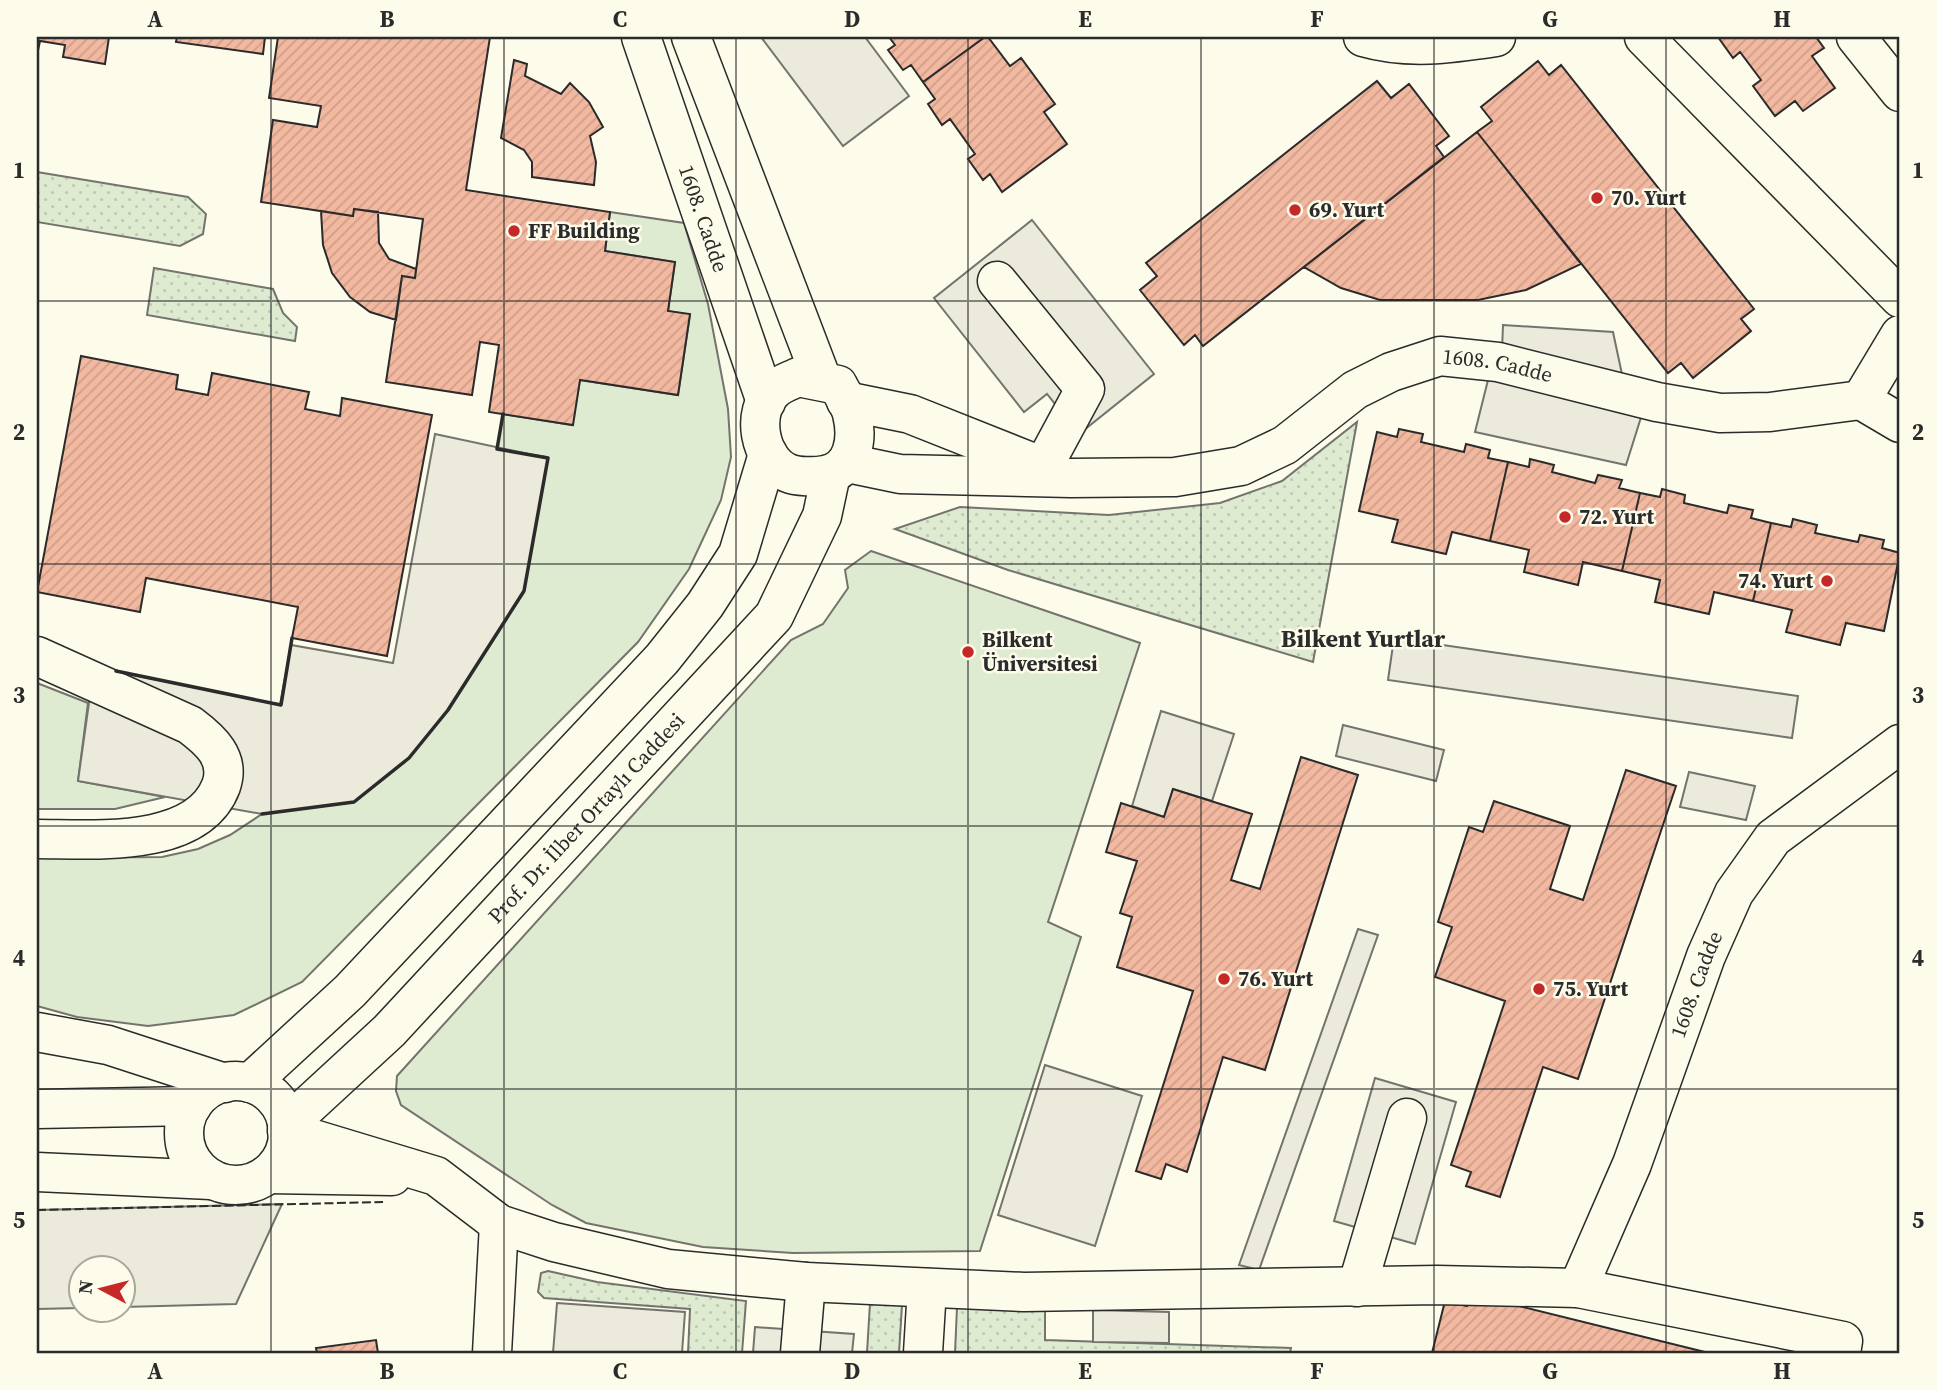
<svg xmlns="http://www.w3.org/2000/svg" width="1937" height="1390" font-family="'Source Serif 4',serif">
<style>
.grass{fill:#deebd1;stroke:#74746e;stroke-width:2}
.garden{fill:url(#garden-dots);stroke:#74746e;stroke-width:2}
.parking{fill:#eceadb;stroke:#74746e;stroke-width:2}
.building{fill:url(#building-hatch);stroke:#2b2b2b;stroke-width:2}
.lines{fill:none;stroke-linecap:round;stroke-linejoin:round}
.minor-casing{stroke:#2b2b2b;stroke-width:41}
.minor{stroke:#fdfbea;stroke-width:38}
.fence{stroke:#2b2b2b;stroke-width:2;stroke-dasharray:9 3.5;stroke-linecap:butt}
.wall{stroke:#2b2b2b;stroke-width:3.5}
.grid{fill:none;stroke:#2b2b2b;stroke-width:2;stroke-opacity:0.55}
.poi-dot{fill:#c62828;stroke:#fdfbea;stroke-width:2.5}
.labels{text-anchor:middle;stroke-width:5;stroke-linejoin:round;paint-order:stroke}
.poi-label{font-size:21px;font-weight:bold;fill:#2b2b2b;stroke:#fdfbea;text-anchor:start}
.street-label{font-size:21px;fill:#2b2b2b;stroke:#fdfbea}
.quarter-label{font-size:24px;font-weight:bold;fill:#2b2b2b;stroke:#fdfbea}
.neatline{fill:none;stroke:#2b2b2b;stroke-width:2.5}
.grid-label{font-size:23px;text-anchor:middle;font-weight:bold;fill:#2b2b2b}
</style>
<defs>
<pattern id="garden-dots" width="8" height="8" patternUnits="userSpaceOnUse" patternTransform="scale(1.75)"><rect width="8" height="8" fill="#deebd1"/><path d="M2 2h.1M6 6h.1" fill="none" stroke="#bfcab4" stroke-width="1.8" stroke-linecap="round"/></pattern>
<pattern id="building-hatch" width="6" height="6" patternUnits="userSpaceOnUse" patternTransform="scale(1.75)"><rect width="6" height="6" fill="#f2b8a0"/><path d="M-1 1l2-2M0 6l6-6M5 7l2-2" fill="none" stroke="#d09e8a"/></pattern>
</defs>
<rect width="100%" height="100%" fill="#fdfbea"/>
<path class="grass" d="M610 212 684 223 708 304 728 409 731 457 721 500 689 569 638 642 302 982 234 1015 148 1026 77 1017 37 1006V858L162 857 198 849 230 835 262 814 354 802 409 758 448 710 524 591 547 457 497 449 503 414 572 425 580 380 678 395 690 315 668 311 675 262 605 251Z
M871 551 1140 643 1048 922 1081 937 980 1251 793 1253 703 1247 586 1223 552 1205 401 1105 396 1091 397 1076 791 640 823 624 848 588 845 570Z
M37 683 88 703 78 781 165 797 115 809H37Z"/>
<path class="garden" d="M37 172 188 197 206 214 203 234 180 246 37 222Z
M154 268 273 289 283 313 297 327 295 341 147 315Z
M1357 422 1313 662 1008 570 895 529 960 507 1109 515 1220 503 1282 481Z
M548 1271 597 1282 746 1301 742 1353H688L690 1309 544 1298 538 1292 541 1273Z
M870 1303 902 1305 899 1353H867Z
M957 1307 1045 1310V1340L1291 1348 1290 1353H955Z"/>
<path class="parking" d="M761 37H865L909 96 843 146Z
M1032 220 1154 374 1079 434 1047 394 1024 412 934 298Z
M1503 325 1613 332 1623 379 1502 351Z
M1489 376 1643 411 1626 465 1475 432Z
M435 434 548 458 524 591 448 710 409 758 354 802 262 814 78 781 94 667 280 705 291 645 393 663Z
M1394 638 1798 696 1792 738 1388 680Z
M1161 711 1234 734 1212 801 1173 789 1164 817 1132 806Z
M1343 725 1444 750 1436 781 1336 756Z
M1689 772 1755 786 1746 820 1680 807Z
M1358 929 1378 935 1259 1270 1239 1265Z
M1045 1065 1142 1096 1095 1246 998 1215Z
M1375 1078 1456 1102 1415 1244 1334 1221Z
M282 1204 236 1304 123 1307 122 1268H80V1308L37 1309V1210Z
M557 1303 685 1312 682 1353H553Z
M1093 1310 1169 1312V1343L1093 1342Z
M755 1327 854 1334 852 1353H753Z"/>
<path class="building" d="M37 37H109L105 64 63 57 65 45 40 41 37 55Z
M177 37H265L263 54 176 42Z
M278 37H490L466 190 610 212 605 251 675 262 668 311 690 314 678 395 580 380 573 425 489 412 499 345 480 342 472 395 386 382 402 276 415 278 423 219 354 209 353 216 261 202 273 120 317 127 321 106 269 98Z
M889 37H985L923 82 911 65 903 70 888 50 895 45Z
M985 37H988L1010 66 1021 58 1055 104 1044 112 1067 144 1002 192 990 174 983 180 968 159 975 154 950 119 942 125 928 104 935 99 923 82Z
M1718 37H1816L1824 48 1812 56 1835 88 1803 111 1795 101 1775 116 1753 86 1761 80 1740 52 1733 58Z
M514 60 527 64 525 76 561 94 570 83 589 102 603 127 590 136 596 162 594 185 532 177V162L524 150 501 138Z
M1538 61 1549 75 1561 65 1754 309 1741 319 1751 331 1693 378 1681 363 1668 373 1477 132 1492 121 1481 107Z
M1377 81 1391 98 1409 84 1449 136 1436 146 1444 157 1203 346 1195 335 1184 345 1140 290 1157 276 1146 263Z
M1477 132 1581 264 1526 290 1478 300H1380L1341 288 1304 267Z
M354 209 378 212 379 243 389 259 416 269 415 278 402 276 396 320 370 312 350 297 332 273 323 245 321 211 353 216Z
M81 356 178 375 176 389 208 395 212 373 309 392 305 409 340 416 342 398 432 415 387 656 292 638 298 607 146 578 140 612 37 592Z
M1399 429 1423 434 1421 442 1464 452 1466 444 1490 450 1488 458 1508 462 1490 541 1452 532 1446 554 1392 542 1398 520 1359 511 1377 432 1397 437Z
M1530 459 1554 465 1552 472 1595 483 1598 475 1622 480 1619 488 1640 493 1622 571 1583 562 1578 585 1524 572 1529 550 1490 541 1508 462 1529 467Z
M1662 489 1685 495 1684 503 1727 513 1729 505 1753 510 1751 518 1771 523 1753 601 1714 592 1709 614 1655 602 1660 580 1622 571 1640 493 1660 497Z
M1793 519 1817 525 1815 533 1858 542 1860 535 1884 540 1882 548 1900 553 1884 631 1846 623 1840 645 1786 632 1792 610 1753 601 1771 523 1791 527Z
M1301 757 1358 775 1265 1070 1223 1057 1187 1172 1166 1164 1161 1179 1136 1171 1193 991 1117 967 1132 917 1120 913 1137 861 1106 852 1121 803 1164 817 1173 789 1252 814 1231 880 1260 889Z
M1626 770 1676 786 1578 1079 1543 1067 1500 1197 1466 1186 1471 1172 1451 1165 1505 1001 1435 977 1452 927 1438 922 1469 827 1483 832 1494 801 1570 826 1550 889 1583 900Z
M1470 1294 1709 1353H1432L1445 1301 1467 1306Z
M376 1340 378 1353H317L316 1348Z"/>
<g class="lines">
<g class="minor-casing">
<g id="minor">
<path id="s1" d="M641 37 766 402"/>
<path d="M691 37 822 380"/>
<path d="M1363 37C1408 50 1450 44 1496 37"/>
<path d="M1644 37 1900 298"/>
<path d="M1856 37 1900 92"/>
<path d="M997 281 1085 389 1043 467"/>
<path d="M798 377 838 385C842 394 850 404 852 414 858 438 854 470 825 475 815 477 797 477 788 473 759 461 750 411 774 390 780 384 790 381 798 377Z"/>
<path d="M1861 400 1900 335"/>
<path d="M846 401 910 414 1046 468"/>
<path id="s2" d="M847 463 900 474 1071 478 1175 477 1241 466 1285 445 1355 390 1391 372 1440 356 1498 362 1657 402 1720 413 1770 412 1861 400 1900 423"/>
<path d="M37 656 190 725C210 740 231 758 221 786 197 849 92 839 37 839"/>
<path d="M37 1032 108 1045 225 1083"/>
<circle cx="236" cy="1133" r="52"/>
<path d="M250 1083 350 991 662 659 705 605 738 554 768 454"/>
<path d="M37 1109 192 1106"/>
<path id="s3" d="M287 1125 389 1031 774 616 822 516 831 474"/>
<path d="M287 1131 436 1176 499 1224 554 1242 668 1269 806 1282 1024 1292 1437 1285 1578 1288 1843 1341 1841 1353"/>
<path d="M37 1172 211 1180"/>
<path d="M268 1174 392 1176"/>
<path d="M1357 1287 1407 1118"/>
<path id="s4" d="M1578 1288 1632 1164 1706 956 1734 893 1773 838 1900 744"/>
<path d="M492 1353 499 1224"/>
<path d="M800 1353 806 1282"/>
<path d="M923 1353 927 1288"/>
</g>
</g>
<use href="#minor" class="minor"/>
<path class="fence" d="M37 1210 383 1202"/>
<path class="wall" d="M116 671 281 705 292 638
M262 814 354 802 409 758 448 710 524 591 548 458 497 449 503 414"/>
</g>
<path class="grid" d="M271 37V1353M504 37V1353M736 37V1353M968 37V1353M1201 37V1353M1434 37V1353M1666 37V1353M37 301H1900M37 564H1900M37 826H1900M37 1089H1900"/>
<g class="poi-dot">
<circle cx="1597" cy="198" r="7"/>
<circle cx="1295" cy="210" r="7"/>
<circle cx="514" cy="231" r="7"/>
<circle cx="1565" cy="517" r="7"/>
<circle cx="1827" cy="581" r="7"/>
<circle cx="968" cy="652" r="7"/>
<circle cx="1224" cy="979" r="7"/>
<circle cx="1539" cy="989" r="7"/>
</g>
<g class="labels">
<g class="poi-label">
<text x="1611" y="205">70. Yurt</text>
<text x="1309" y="217">69. Yurt</text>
<text x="528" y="238">FF Building</text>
<text x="1579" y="524">72. Yurt</text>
<text x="1813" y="588" text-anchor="end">74. Yurt</text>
<text x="982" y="647">Bilkent<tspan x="982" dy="24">Üniversitesi</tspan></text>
<text x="1238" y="986">76. Yurt</text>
<text x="1553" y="996">75. Yurt</text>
</g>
<g class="street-label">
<text dy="7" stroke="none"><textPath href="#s1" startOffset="192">1608. Cadde</textPath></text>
<text dy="7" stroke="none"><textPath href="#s2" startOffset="684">1608. Cadde</textPath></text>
<text dy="7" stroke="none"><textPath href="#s3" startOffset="429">Prof. Dr. İlber Ortaylı Caddesi</textPath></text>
<text dy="7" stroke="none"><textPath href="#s4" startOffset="326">1608. Cadde</textPath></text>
</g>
<g class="quarter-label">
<text x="1363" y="647">Bilkent Yurtlar</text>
</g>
</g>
<rect width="1937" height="1390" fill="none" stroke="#fdfbea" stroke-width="77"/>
<g transform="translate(102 1289) rotate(277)"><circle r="33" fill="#fdfbea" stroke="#a9a89e" stroke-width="2"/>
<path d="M0-5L12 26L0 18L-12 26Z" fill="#c62828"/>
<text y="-10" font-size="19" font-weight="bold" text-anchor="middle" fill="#2b2b2b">N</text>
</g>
<rect x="38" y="38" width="1860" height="1314" class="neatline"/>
<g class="grid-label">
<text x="155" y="27">A</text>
<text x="387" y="27">B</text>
<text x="620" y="27">C</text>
<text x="852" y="27">D</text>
<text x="1085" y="27">E</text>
<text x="1317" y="27">F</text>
<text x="1550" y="27">G</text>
<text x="1782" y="27">H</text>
<text x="19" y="178">1</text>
<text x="1918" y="178">1</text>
<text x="19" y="440">2</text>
<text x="1918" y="440">2</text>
<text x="19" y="703">3</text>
<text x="1918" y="703">3</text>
<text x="19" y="966">4</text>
<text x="1918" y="966">4</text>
<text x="19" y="1228">5</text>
<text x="1918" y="1228">5</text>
<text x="155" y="1379">A</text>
<text x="387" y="1379">B</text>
<text x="620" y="1379">C</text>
<text x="852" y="1379">D</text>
<text x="1085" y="1379">E</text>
<text x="1317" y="1379">F</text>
<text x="1550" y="1379">G</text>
<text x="1782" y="1379">H</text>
</g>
</svg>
